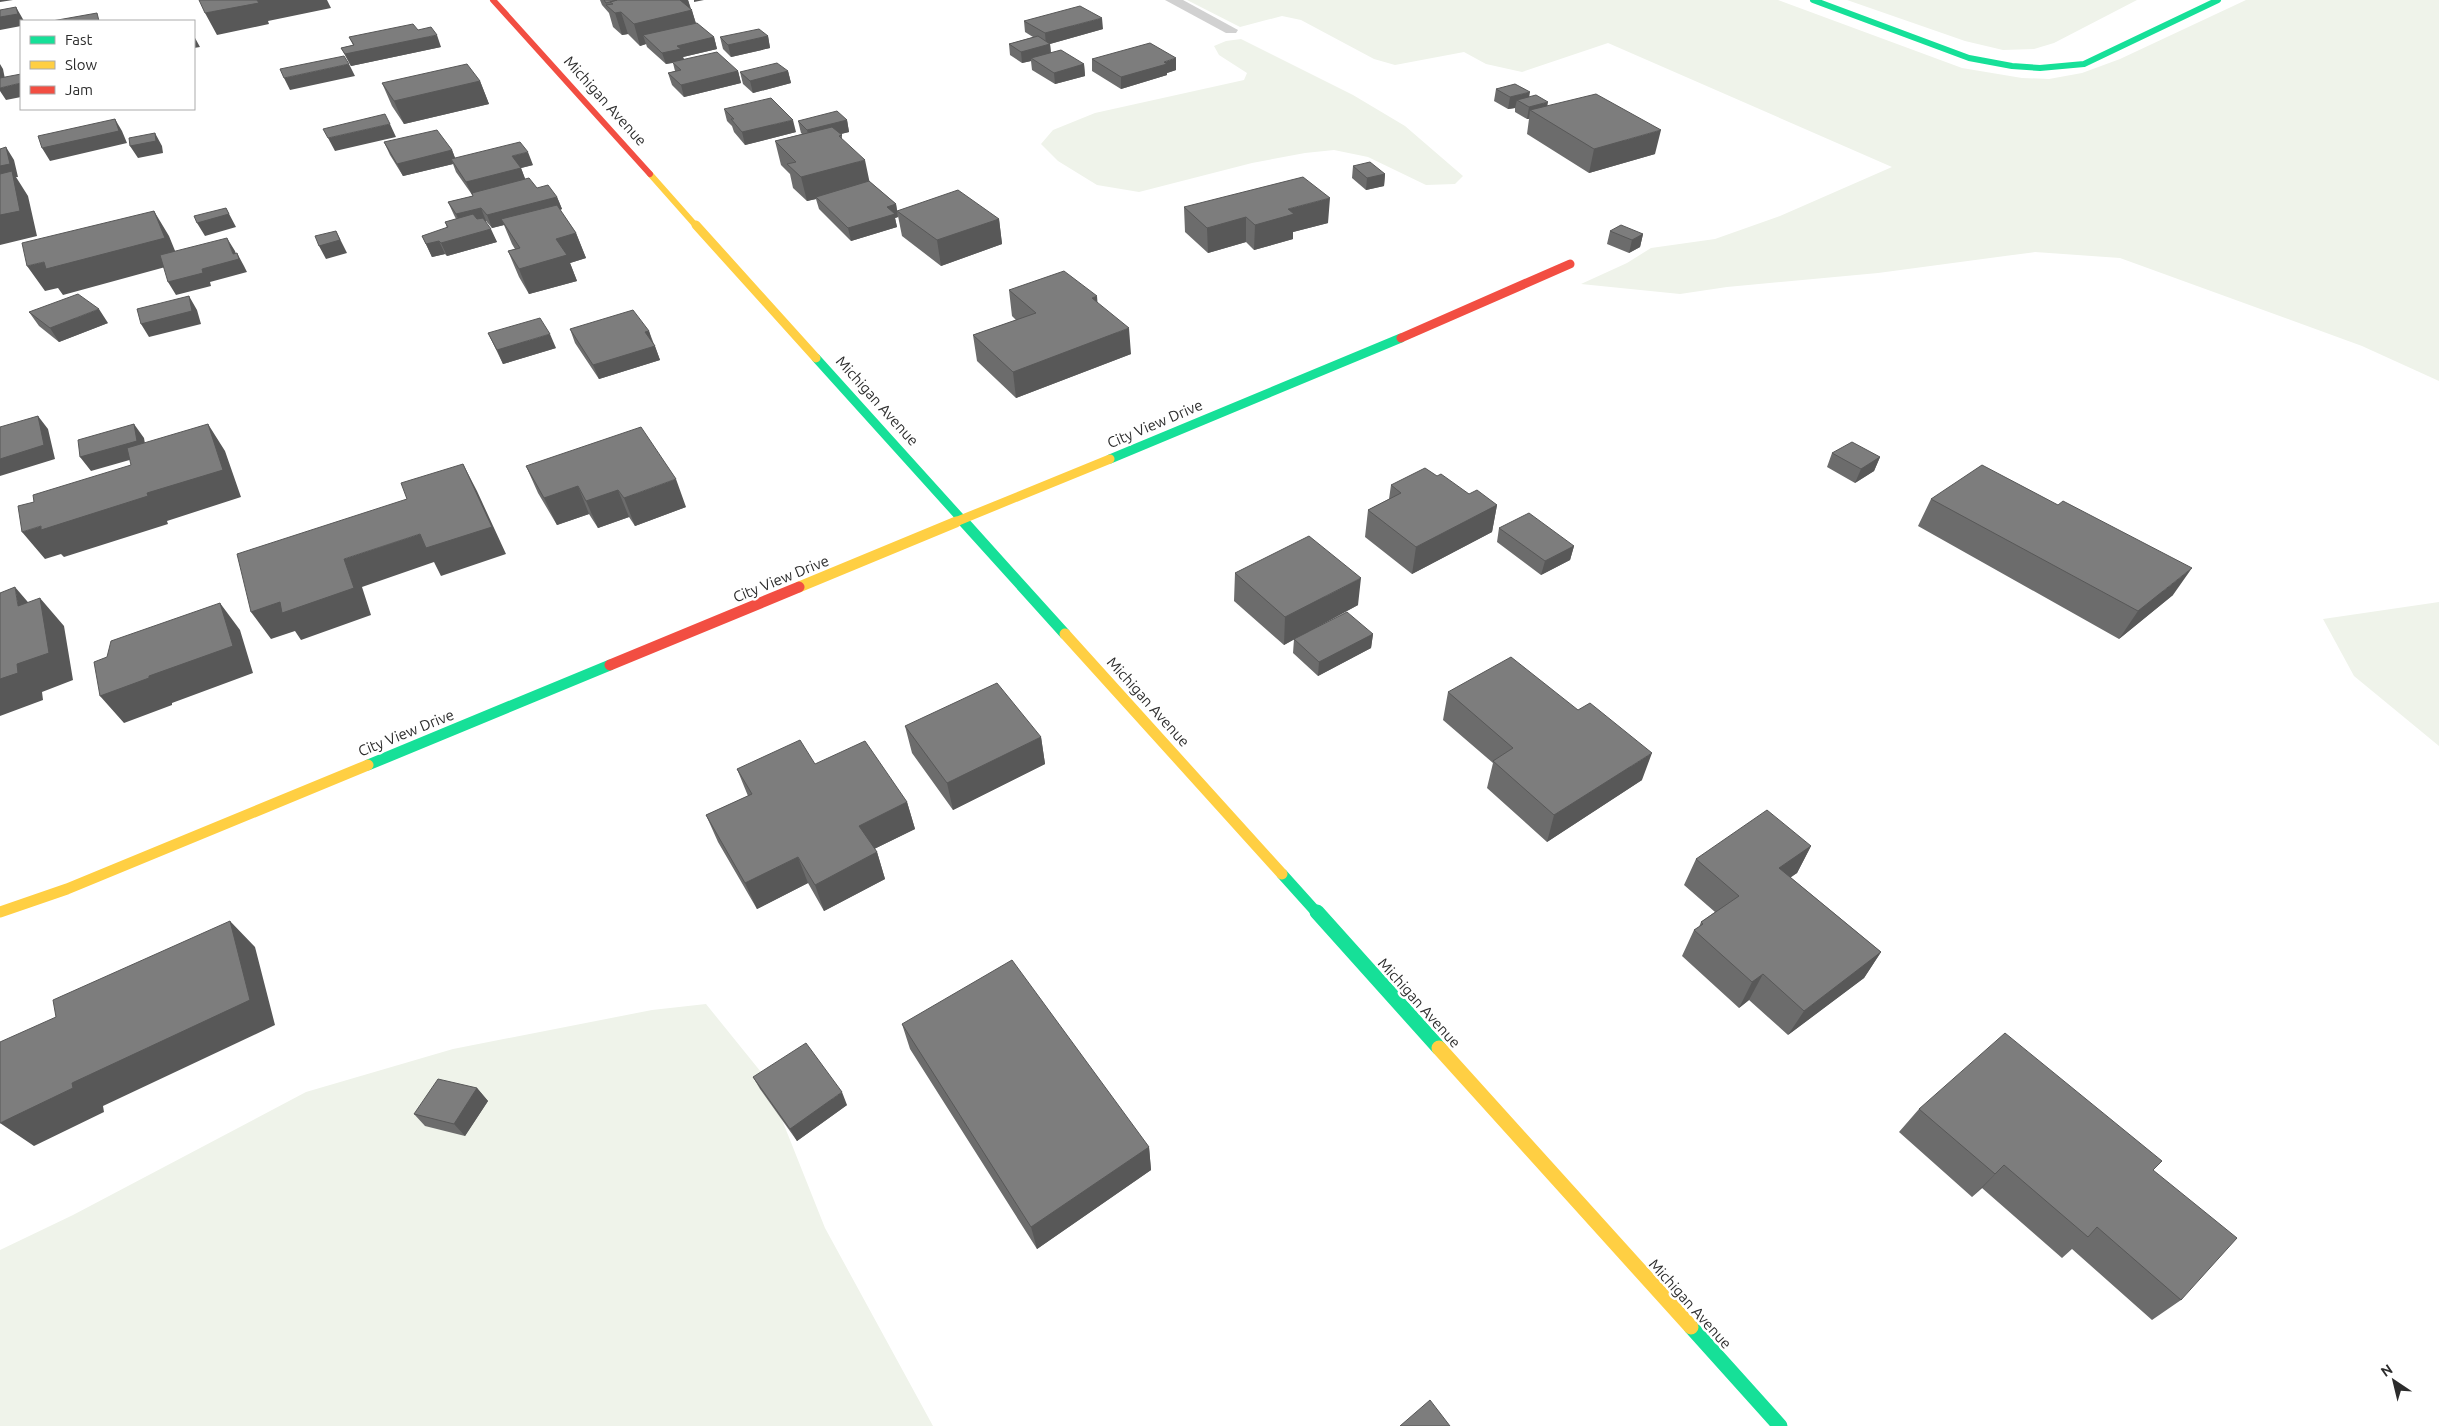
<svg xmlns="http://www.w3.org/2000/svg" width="2439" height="1426" font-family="Ubuntu,sans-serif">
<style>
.green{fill:#eff3ea}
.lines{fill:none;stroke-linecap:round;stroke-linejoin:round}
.street{fill:#d1d1d1;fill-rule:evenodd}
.fast-far3{stroke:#16e098;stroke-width:6}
.fast-far2{stroke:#16e098;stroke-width:9}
.fast-far1{stroke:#16e098;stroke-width:11}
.fast{stroke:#16e098;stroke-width:15}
.slow-far3{stroke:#ffcf43;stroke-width:6}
.slow-far2{stroke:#ffcf43;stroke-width:9}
.slow-far1{stroke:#ffcf43;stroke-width:11}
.slow{stroke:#ffcf43;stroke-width:15}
.jam-far2{stroke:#f24e42;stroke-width:6}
.jam-far1{stroke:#f24e42;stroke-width:9}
.jam{stroke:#f24e42;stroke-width:11}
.wall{fill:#6c6c6c}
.shaded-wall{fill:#585858}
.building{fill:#7d7d7d;stroke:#585858}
.labels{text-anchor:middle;stroke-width:5;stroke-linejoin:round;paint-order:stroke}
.street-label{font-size:15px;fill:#2c2c2c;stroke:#fff}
</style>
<rect width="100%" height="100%" fill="#fff"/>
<path class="green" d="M1187 0H1778L1962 68 2022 78 2049 79 2082 73 2120 59 2246 0H2439V381L2362 346 2120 258 2035 252 1878 273 1727 287 1680 294 1581 284 1627 263 1651 248 1715 239 1780 216 1892 167 1608 43 1522 72 1486 64 1464 52 1395 65 1374 59 1301 20 1282 16 1240 27Z
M1847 0H2137L2054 43 2034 49 2003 50 1965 41Z
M1241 39 1353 95 1405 126 1463 176 1455 184 1426 185 1368 157 1334 150 1305 153 1252 163 1139 192 1097 185 1058 161 1041 144 1053 130 1095 113 1244 80 1247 73 1219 55 1214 46 1226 41Z
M2439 602V746L2354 676 2323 619Z
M706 1004 765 1077 825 1228 933 1426H0V1250L73 1215 306 1092 453 1049 652 1010Z"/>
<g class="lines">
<path class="street" d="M1165 0H1183L1238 30 1236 33H1226Z"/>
<path class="fast-far3" d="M1813 0 1969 58 2012 66 2040 68 2084 64 2218 0"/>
<path class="fast-far2" d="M816 358 965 523
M1110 459 1401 338"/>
<path class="fast-far1" d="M964 522 1065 634
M368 765 610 665
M1282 874 1318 914"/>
<path class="fast" d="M1317 912 1439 1048
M1691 1327 1780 1426"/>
<path class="slow-far3" d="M650 174 697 227"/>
<path class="slow-far2" d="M696 225 816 358
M953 523 1110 459"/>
<path class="slow-far1" d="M799 587 956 522
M1065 634 1282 874
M0 912 67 889 368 765"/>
<path class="slow" d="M1439 1048 1691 1327"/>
<path class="jam-far2" d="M493 0 650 174"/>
<path class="jam-far1" d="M1401 338 1570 264"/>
<path class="jam" d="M610 665 799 587"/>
</g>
<path class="wall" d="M600 0H688L696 23 714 37 717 49 683 57 684 59 738 71 741 83 684 97 672 85 668 73 675 71 673 63 666 64 647 47 646 44 640 46 628 34 622 35 613 27 609 13 602 5Z
M1024 21 1103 29 1050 44 1051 53 1084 64 1085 76 1055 84 1032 70 1031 61 1022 63 1010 55 1009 44 1033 37 1025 32Z
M418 30 441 47 351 66 347 59 341 48 353 45 349 37Z
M768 36 770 48 731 57 723 49 720 37Z
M1092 59 1176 70 1167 73V75L1121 89 1092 71Z
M788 71 791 83 753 93 743 84 740 72Z
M480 81 489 104 404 124 392 106 382 83Z
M1496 89 1529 97 1547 106 1655 154 1589 173 1527 134 1529 119H1527L1515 112V108L1508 109 1494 101Z
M724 109 796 132 745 145 734 132 732 126 727 121Z
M847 120 849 132 840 134 842 135V140L869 181 896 204 898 217 895 218 897 227 851 241 819 209 816 199 807 201 793 188 790 174 781 165 775 141 802 134 801 133 798 121Z
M384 142 452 150 455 158 533 165 521 168 525 179 537 188 557 197 562 209 560 210 576 233 586 258 570 263 577 281 529 294 519 277 508 251 515 249 512 244 504 225 492 228 486 221H485L497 242 447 256 445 254 432 257 422 236 447 228 445 222 456 219 454 215 448 202 473 196 456 172 453 164 403 176 390 155Z
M1353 166 1385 174 1384 186 1366 190 1352 178Z
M1184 207 1328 223 1293 232V239L1254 250 1246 242 1208 253 1185 232Z
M897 211 999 219 1002 244 941 266 902 236Z
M1610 231 1643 234 1640 247 1629 253 1607 244Z
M1009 290 1097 302 1131 354 1016 398 977 361 973 335 1016 320 1012 316Z
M29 312 108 323 59 342 39 326Z
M570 329 649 331 660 360 599 379 575 343Z
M488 333 556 348 503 364Z
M1832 453 1880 457 1874 471 1855 483 1827 467Z
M526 466 686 507 635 526 629 517 598 528 589 514 557 525 538 493Z
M1437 476 1469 494 1497 505 1492 532 1412 574 1365 537 1368 510 1389 499 1391 485Z
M1931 499 2173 595 2119 639 1918 526Z
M1499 528 1574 546 1570 560 1541 575 1497 542Z
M1235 573 1358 605 1308 632 1373 634 1371 648 1318 676 1293 653 1294 639 1284 645 1234 601Z
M1448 692 1578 710 1642 780 1547 842 1487 788 1493 763 1443 720Z
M905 726 1041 737 1045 764 953 810 912 753Z
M815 764 907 802 915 829 874 849 877 852 885 879 824 911 808 883 757 909 718 842 706 815 748 796 737 769Z
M1811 846 1797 873 1790 877 1881 952 1864 978 1788 1035 1749 1000 1739 1008 1682 956 1694 930 1699 927 1701 922 1715 912 1684 885 1696 859Z
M902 1024 1149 1147 1151 1170 1037 1249 910 1049Z
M753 1077 847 1105 797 1141 760 1089Z
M477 1088 488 1101 465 1136 425 1126 414 1114Z
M1919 1109 2153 1170 2181 1300 2152 1320 2072 1249 2062 1258 1982 1188 1972 1197 1899 1132Z"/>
<path class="shaded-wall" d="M0 0H13L0 2Z
M257 0H327L331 8 268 21 269 24 217 35 205 13Z
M680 0H688L691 11 692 10 698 32 643 35 646 44 640 46 634 24Z
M694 0H704L694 2Z
M16 7 24 21H21V26L0 30V17Z
M621 12 628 34 622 35 615 13Z
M1102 18 1103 29 1046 45 1045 33Z
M437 35 441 47 351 66 345 54Z
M194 36 200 47 194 48Z
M768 36 770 48 731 57 728 45Z
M714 37 717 49 683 57 684 60 666 64 662 53 677 46Z
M1050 44 1051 56 1031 58V61L1022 63 1021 52Z
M1176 58V70L1167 73V75L1121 89V77Z
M0 64 3 69 5 79 0 80Z
M349 64 355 76 290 90 284 78Z
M1084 64 1085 76 1055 84 1054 73Z
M738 71 741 83 684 97 681 85Z
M788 71 791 83 753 93 750 81Z
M480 81 489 104 404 124 394 101Z
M21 83V97L6 100 0 91V88Z
M1530 92 1528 104 1517 100 1515 108 1508 109 1510 97Z
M1548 102 1546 114 1530 110 1529 119H1527L1529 107Z
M115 119 122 131 127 143 50 161 42 148Z
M793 120 796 132 745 145 742 132Z
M847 120 849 132 810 142 807 130Z
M390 124 396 137 335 151 328 138Z
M1661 130 1655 154 1589 173 1594 149Z
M155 133 162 146 163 153 138 158 130 146Z
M6 147 14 160 18 177H16L28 196 37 236 0 245V166Z
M452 150 457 163 451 159 453 164 403 176 397 164Z
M528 152 533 165 517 169 512 156Z
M865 160 870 184 816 197V199L807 201 801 177Z
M521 168 526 181 472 195 466 182Z
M1385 174 1384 186 1366 190 1367 178Z
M557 197 562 209 505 225 501 219 504 225 492 228 487 215Z
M1330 198 1328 223 1293 232V239L1254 250 1255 225 1288 209Z
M896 204 898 217 895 218 897 227 851 241 848 228 887 207Z
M226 208 236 227 205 236 197 223Z
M481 208 486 221 462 227 456 214Z
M154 211 169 236 180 263 63 295 58 288 45 291 27 266 44 262Z
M1246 217V242L1208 253 1207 228Z
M999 219 1002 244 941 266 937 240Z
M491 229 497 242 447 256 441 243Z
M336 231 347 253 326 259 319 246Z
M576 233 586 258 570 263 577 281 529 294 519 269 556 239Z
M1643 234 1640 247 1629 253 1632 240Z
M227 238 235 251 238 260 237 253 244 266 247 272 210 282 211 286 176 295 168 282 202 269 233 254Z
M439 241 445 254 432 257 426 244Z
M189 296 197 310 201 324 149 337 141 324Z
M1097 296 1099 322 1092 298Z
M99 309 108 323 59 342 50 328Z
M1129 328 1131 354 1016 398 1013 372Z
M649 331 653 345 645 332Z
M550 334 556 348 503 364 497 350Z
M655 346 660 360 599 379 593 365Z
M38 416 48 429 55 459 0 476V459Z
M134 424 144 438 147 455 91 471 80 457Z
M208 424 225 451 241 497 167 521 168 524 64 557 61 554 45 559 22 532 147 493Z
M1880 457 1874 471 1855 483 1861 469Z
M463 464 477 491 506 554 441 576 434 562 362 587 371 615 301 640 295 631 271 639 251 612 344 559 420 534Z
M676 479 686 507 635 526 624 498Z
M578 486 589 514 557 525 544 498Z
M618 490 629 517 598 528 586 501Z
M1497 505 1492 532 1412 574 1416 547Z
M1574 546 1570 560 1541 575 1545 561Z
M2192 568 2173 595 2119 639 2138 611Z
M1361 578 1358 605 1284 645 1285 617Z
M15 587 39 615 18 606Z
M40 598 64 626 73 680 42 692 43 700 0 716V679L17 664Z
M220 603 240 630 253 673 172 703V705L124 723 100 696Z
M1373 634 1371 648 1318 676 1319 662Z
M1041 737 1045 764 953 810 947 783Z
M1652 753 1642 780 1547 842 1554 815Z
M907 802 915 829 868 852 859 826Z
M1811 846 1797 873 1766 895 1779 868Z
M877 852 885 879 824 911 815 885Z
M798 857 808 883 757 909 745 883Z
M230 921 255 947 275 1025 103 1106 104 1112 34 1146 0 1123 72 1083Z
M1881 952 1864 978 1788 1035 1804 1011Z
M1763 974 1749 1000 1739 1008 1752 982Z
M477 1088 488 1101 465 1136 454 1124Z
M842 1092 847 1105 797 1141 790 1129Z
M1149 1147 1151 1170 1037 1249 1031 1227Z
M2004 1165 1982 1188 1972 1197Z"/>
<path class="building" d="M199 0H257L259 3 205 13Z
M604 0H617L606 3Z
M617 0H681H680L692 10 634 24 621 12 615 13 606 5 613 4 610 2Z
M1080 6 1102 18 1045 33 1024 21Z
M16 7 18 14 0 17V10Z
M97 13 99 21H52Z
M697 23 714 37 677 46 681 49 662 53 643 35Z
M413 24 418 30 431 27 437 35 345 54 341 48 354 45 349 37Z
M759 29 768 36 728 45 720 37Z
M1038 36 1050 44 1021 52 1009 44Z
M1150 43 1176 58 1164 62 1167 64 1121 77 1092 59Z
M1061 50 1084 64 1054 73 1031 58Z
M717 52 738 71 681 85 668 73 681 70 672 62Z
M344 56 349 64 284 78 280 69Z
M777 63 788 71 750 81 740 72Z
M467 64 480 81 394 101 382 83Z
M21 74V83L0 88V78Z
M1515 84 1530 92 1510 97 1496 89Z
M1596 94 1661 130 1594 149 1530 110Z
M1536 95 1548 102 1529 107 1517 100Z
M771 98 793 120 742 132 731 119H734L724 109Z
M837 111 847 120 807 130 798 121Z
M385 114 390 124 328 138 323 129Z
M115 119 119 131 42 148 38 136Z
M832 127 842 135 839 136 865 160 801 177 787 164 796 162 775 141Z
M437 130 452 150 397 164 384 142Z
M155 133 156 141 130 146 129 138Z
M520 142 528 152 512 156 521 168 466 182 451 159Z
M6 147 10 164 0 166V149Z
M1370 162 1385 174 1367 178 1353 166Z
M12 171 20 211 0 215V174Z
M1303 177 1330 198 1288 209 1294 214 1255 225 1246 217 1207 228 1184 207Z
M529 178 537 188 548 185 557 197 487 215 481 208 456 214 448 202 473 196 472 193Z
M869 181 896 204 887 207 895 214 848 228 816 197Z
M958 190 999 219 937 240 897 211Z
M557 205 576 233 556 239 567 255 519 269 508 251 520 248 501 219Z
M226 208 229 214 197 223 194 216Z
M154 211 165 238 46 269 44 262 27 266 22 243Z
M473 214 477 219 483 218 491 229 441 243 439 241 426 244 422 236 448 227 445 222Z
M1621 225 1643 234 1632 240 1610 231Z
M336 231 340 240 319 246 315 236Z
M227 238 233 254 237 253 239 259 202 269 203 273 168 282 160 255Z
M1064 271 1097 296 1092 298 1129 328 1013 372 973 335 1036 313 1009 290Z
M78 294 99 309 50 328 29 312Z
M189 296 192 311 141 324 137 309Z
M633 310 649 331 645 332 655 346 593 365 570 329Z
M540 318 550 334 497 350 488 333Z
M38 416 44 445 0 459V427Z
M134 424 137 441 80 457 78 440Z
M208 424 223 470 147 493 148 496 41 530V526L22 532 18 506 34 502 33 495 131 465 127 448Z
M641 427 676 479 624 498 618 490 586 501 578 486 544 498 526 466Z
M1852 442 1880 457 1861 469 1832 453Z
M463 464 492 527 426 548 420 534 344 559 354 588 282 613 280 602 251 612 237 554 407 499 401 483Z
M1982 465 2058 505 2063 501 2192 568 2138 611 1931 499Z
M1425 468 1437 476 1441 474 1469 494 1477 490 1497 505 1416 547 1368 510 1401 493 1391 485Z
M1529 513 1574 546 1545 561 1499 528Z
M1309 536 1361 578 1285 617 1235 573Z
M15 587 18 606 40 598 49 653 17 664 18 673 0 679V593Z
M220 603 233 646 149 676V678L100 696 94 662 107 657 111 641Z
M1347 612 1373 634 1319 662 1294 639Z
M1511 657 1578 710 1590 703 1652 753 1554 815 1493 761 1513 748 1448 692Z
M997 683 1041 737 947 783 905 726Z
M800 740 815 764 865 741 907 802 859 826 877 852 815 885 798 857 745 883 706 815 752 794 737 769Z
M1767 810 1811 846 1779 868 1881 952 1804 1011 1763 974 1752 982 1694 930 1703 924 1701 922 1739 896 1696 859Z
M230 921 250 1000 72 1083 73 1088 0 1123V1042L56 1017 53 1000Z
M1012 960 1149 1147 1031 1227 902 1024Z
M2005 1033 2162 1161 2153 1170 2237 1238 2181 1300 2097 1227 2088 1237 2004 1165 1995 1174 1919 1109Z
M806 1043 842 1092 790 1129 753 1077Z
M438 1079 477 1088 454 1124 414 1114Z
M1430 1400 1450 1426H1400Z"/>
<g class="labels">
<g class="street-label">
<text transform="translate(605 101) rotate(48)" y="5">Michigan Avenue</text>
<text transform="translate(877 401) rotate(48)" y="5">Michigan Avenue</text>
<text transform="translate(1155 424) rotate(-23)" y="5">City View Drive</text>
<text transform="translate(781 579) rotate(-22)" y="5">City View Drive</text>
<text transform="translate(1148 702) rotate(48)" y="5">Michigan Avenue</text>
<text transform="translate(406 733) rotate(-22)" y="5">City View Drive</text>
<text transform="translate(1419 1003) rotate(48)" y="5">Michigan Avenue</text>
<text transform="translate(1690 1304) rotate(48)" y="5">Michigan Avenue</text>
</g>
</g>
<rect x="20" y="20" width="175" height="90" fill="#ffffff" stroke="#ababab"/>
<rect x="30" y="36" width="25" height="8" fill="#16e098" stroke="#ababab"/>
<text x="65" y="45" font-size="15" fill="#2c2c2c">Fast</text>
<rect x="30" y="61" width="25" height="8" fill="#ffcf43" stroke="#ababab"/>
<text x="65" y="70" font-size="15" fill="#2c2c2c">Slow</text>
<rect x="30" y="86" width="25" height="8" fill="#f24e42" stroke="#ababab"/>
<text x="65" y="95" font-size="15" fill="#2c2c2c">Jam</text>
<g transform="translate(2394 1381) rotate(325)" stroke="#ffffff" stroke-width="4" paint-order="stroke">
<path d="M0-4L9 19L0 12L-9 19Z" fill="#2c2c2c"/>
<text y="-8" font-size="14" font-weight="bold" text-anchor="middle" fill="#2c2c2c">N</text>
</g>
</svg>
